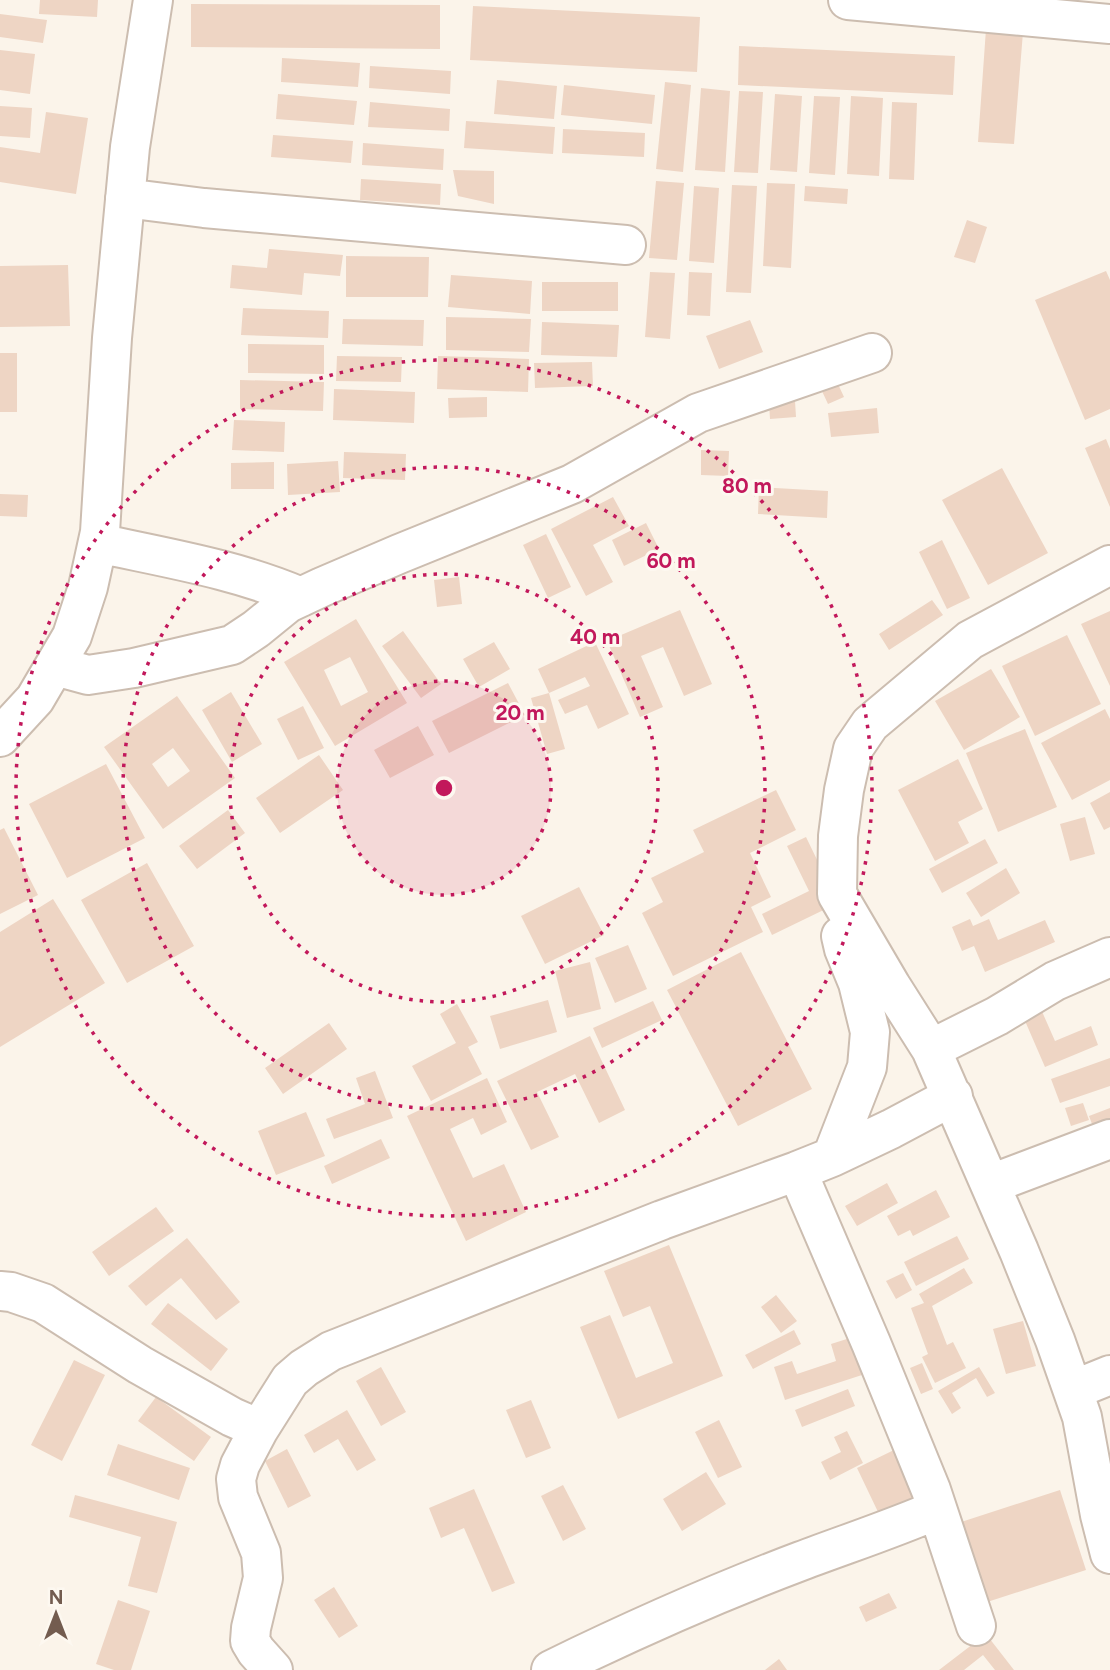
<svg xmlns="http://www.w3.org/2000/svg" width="1110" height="1670" font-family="Figtree,sans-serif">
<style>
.building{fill:#eed5c4;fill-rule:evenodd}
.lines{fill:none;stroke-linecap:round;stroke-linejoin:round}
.minor-casing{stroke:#ccbdb0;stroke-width:42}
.minor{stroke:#fff;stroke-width:38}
.ring{fill:none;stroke:#c2185b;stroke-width:3.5;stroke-dasharray:3.5 7}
.centre{fill:#c2185b;stroke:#fdf8f0;stroke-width:3.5}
.ring-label{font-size:21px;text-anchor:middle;font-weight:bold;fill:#c2185b;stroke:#fdf8f0;stroke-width:6;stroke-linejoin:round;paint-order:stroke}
</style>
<rect width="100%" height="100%" fill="#fbf4ea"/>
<path class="building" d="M40 0H98L97 17 39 14Z
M191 4 440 5V49L191 47Z
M473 6 700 17 697 72 470 60Z
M0 14 47 20 43 43 0 37Z
M986 29 1023 32 1014 144 978 142Z
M739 46 955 56 953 95 738 85Z
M0 50 35 54 30 94 0 90Z
M282 58 360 63 358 87 281 82Z
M370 66 451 71 450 94 369 88Z
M497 80 557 86 554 119 494 114Z
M665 82 691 85 683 172 656 169Z
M564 85 655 95 652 124 561 115Z
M701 88 730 91 725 172 695 170Z
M739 91 763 92 758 173 734 172Z
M278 94 357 101 354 125 276 119Z
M775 94 802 96 797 172 770 170Z
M814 96 840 97 835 175 809 173Z
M851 96 883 98 879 176 847 174Z
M370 102 450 109 449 131 368 127Z
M892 102 917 103 914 180 889 179Z
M0 106 32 108 30 138 0 136Z
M46 112 88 118 76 194 0 182V147L40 153Z
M466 121 555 127 553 154 464 148Z
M563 129 645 133 644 157 562 153Z
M273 135 353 141 351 163 271 157Z
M363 143 444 149 443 170 362 165Z
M453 170 494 171V204L458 196Z
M361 179 441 184 440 205 360 200Z
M656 181 684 183 677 260 649 258Z
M767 183 795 184 791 268 763 266Z
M732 185 757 186 751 293 726 292Z
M694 186 719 188 714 263 689 261Z
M805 186 848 189 847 204 804 201Z
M967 220 987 227 975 263 954 257Z
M269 249 343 255 340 276 304 273 302 295 230 288 232 265 267 268Z
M346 256 429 257 428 297H346Z
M68 265 70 326 0 327V266Z
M1106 271 1110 280V409L1085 420 1035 300Z
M650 272 675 273 670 339 645 337Z
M689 272 712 273 710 316 687 315Z
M451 275 532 281 530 314 448 307Z
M542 282H618V311H542Z
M243 308 329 311 328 338 241 335Z
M446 317 531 319 529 352 446 350Z
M343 319 424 320 423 346 342 344Z
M750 320 763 352 719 369 706 336Z
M542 322 619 325 617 357 541 355Z
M248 344 324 345V374L248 373Z
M0 353H17V412H0Z
M337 356 402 357 401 382 336 381Z
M438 356 529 359 528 392 437 389Z
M592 362 593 386 535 388 534 363Z
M240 380 324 382 323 411 240 409Z
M837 382 844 397 828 404 821 389Z
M334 389 415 392 414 423 333 420Z
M487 397V417L449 418 448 398Z
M795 401 796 417 770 419 769 403Z
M877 408 879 433 831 437 828 413Z
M234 420 285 422 284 452 232 450Z
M1106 439 1110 449V507L1085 448Z
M701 450 729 451 728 476 701 475Z
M344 452 406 454 405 480 343 478Z
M338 461 340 492 288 495 287 464Z
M274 462V489H231V463Z
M1002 468 1048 553 988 585 942 500Z
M759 487 828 491 827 518 758 514Z
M0 494 28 495 27 517 0 516Z
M613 497 629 526 593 545 613 582 586 596 551 529Z
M646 523 659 549 624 566 612 540Z
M546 534 571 587 548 598 523 545Z
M942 540 970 598 947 609 919 552Z
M459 577 462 604 437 607 434 580Z
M932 600 943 615 889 650 879 634Z
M680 610 712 684 684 696 663 647 641 656 663 707 640 717 607 641Z
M1110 611V686L1081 624Z
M356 619 407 703 335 746 284 662ZM350 657 368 692 341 706 324 670Z
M403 631 441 684 421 698 382 646Z
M1067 635 1101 704 1035 736 1002 666Z
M494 642 510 669 479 687 463 659Z
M595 642 629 714 598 729 587 705 565 714 558 700 590 686 585 677 549 693 538 669Z
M991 669 1020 717 964 750 935 701Z
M508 683 525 715 449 753 432 721Z
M231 692 262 744 232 762 202 710Z
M549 693 565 749 547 754 531 698Z
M177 696 235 778 163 829 104 747ZM173 748 190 771 168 787 152 764Z
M303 706 324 748 298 760 277 719Z
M1105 709 1110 719V780L1072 800 1041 743Z
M418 726 434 755 390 778 374 750Z
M1025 729 1057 807 998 832 966 753Z
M319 755 343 790 280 833 256 798Z
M958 759 983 809 958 822 969 843 935 861 898 790Z
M106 764 145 838 67 878 29 804Z
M776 790 796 830 750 853 771 897 751 907 763 932 673 976 642 913 663 902 651 878 704 852 693 830Z
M1110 792V827L1104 830 1090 803Z
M228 810 245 833 197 869 179 846Z
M1085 817 1095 854 1070 861 1060 824Z
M4 828 38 895 0 914V830Z
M806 837 838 903 772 935 762 914 809 891 787 846Z
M985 839 998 863 942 893 929 869Z
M147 863 194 946 127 983 81 900Z
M1006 868 1020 893 981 917 966 893Z
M579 887 604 935 545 964 521 916Z
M53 899 105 983 0 1047V932Z
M970 919 973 926 989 919 998 940 1045 920 1055 942 985 972 974 946 962 951 952 927Z
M628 945 647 989 615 1003 595 958Z
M741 952 812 1089 738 1126 667 990Z
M590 962 601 1009 567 1018 555 971Z
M548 1000 557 1032 500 1049 490 1016Z
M653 1001 662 1020 602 1048 593 1028Z
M457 1004 478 1042 468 1047 482 1074 431 1101 412 1066 456 1043 440 1014Z
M1040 1007 1055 1041 1091 1026 1098 1045 1045 1067 1022 1014Z
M329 1023 347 1049 283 1094 265 1068Z
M590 1036 625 1110 599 1123 575 1074 537 1092 559 1137 531 1150 497 1081Z
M1110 1058V1086L1060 1103 1051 1079Z
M375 1071 393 1118 334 1139 326 1119 365 1104 356 1078Z
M487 1078 507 1122 481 1135 473 1118 450 1129 473 1178 504 1164 526 1212 466 1241 407 1116Z
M1083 1103 1089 1120 1071 1126 1065 1108Z
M1110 1108V1127L1095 1132 1089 1116Z
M306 1112 325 1156 276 1175 258 1131Z
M381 1139 390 1158 332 1184 324 1166Z
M887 1183 898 1203 857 1226 845 1206Z
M936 1190 950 1217 913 1236 910 1230 898 1236 887 1216Z
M156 1207 174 1231 109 1276 92 1252Z
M957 1236 969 1259 916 1286 904 1262Z
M187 1238 240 1302 216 1320 181 1278 146 1306 128 1286Z
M669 1245 723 1376 618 1419 580 1327 610 1315 636 1378 673 1363 650 1306 623 1317 604 1271Z
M964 1268 973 1283 932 1306 947 1345 953 1342 966 1368 935 1383 922 1357 928 1354 911 1308 924 1303 919 1294Z
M903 1273 912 1290 896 1299 886 1281Z
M776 1295 797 1321 781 1333 761 1307Z
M168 1303 228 1349 211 1371 151 1324Z
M1023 1321 1036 1366 1006 1374 993 1329Z
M794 1330 801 1344 753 1369 745 1355Z
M850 1338 862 1375 785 1400 774 1367 792 1361 797 1374 836 1361 831 1344Z
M74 1360 105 1375 62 1461 31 1445Z
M922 1363 933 1389 921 1394 910 1368Z
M381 1367 406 1412 381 1426 356 1381Z
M979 1367 995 1393 987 1397 976 1378 952 1393 961 1408 952 1414 938 1391Z
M848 1389 855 1406 802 1427 795 1410Z
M156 1397 211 1437 194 1461 138 1421Z
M531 1400 551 1448 526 1458 506 1410Z
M347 1410 376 1460 357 1471 338 1439 314 1453 304 1435Z
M719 1420 742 1467 718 1478 695 1432Z
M847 1431 863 1463 830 1480 821 1462 841 1452 834 1437Z
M118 1444 190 1468 179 1500 107 1475Z
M287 1449 311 1496 288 1508 265 1461Z
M894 1450 916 1496 879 1514 857 1468Z
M706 1472 726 1504 682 1531 663 1499Z
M563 1485 586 1529 563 1541 541 1496Z
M474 1489 515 1583 492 1592 464 1528 441 1538 429 1508Z
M1060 1490 1086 1570 981 1604 955 1524Z
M75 1495 177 1522 157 1593 128 1586 141 1537 69 1517Z
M334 1587 358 1626 339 1638 314 1600Z
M889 1593 897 1608 866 1622 859 1607Z
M118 1600 150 1611 131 1670H114L96 1664Z
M986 1634 1014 1670H995L983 1655 964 1670H939Z
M779 1659 787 1670H765Z"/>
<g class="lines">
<g class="minor-casing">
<path id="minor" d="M848 0 1110 24
M125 198 204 208 626 245
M98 543C166 558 236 569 301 597
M1110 565 970 640 870 724 853 749 844 790 838 836 837 894 891 986 931 1049 1019 1251 1055 1340 1082 1417 1100 1515 1110 1554
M55 666 88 675 134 668 232 645 256 629 288 603 322 587 399 554 572 484 698 413 872 353
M0 737 35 699 72 636 88 587 100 532 112 338 130 147 153 0
M931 1049 997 1016 1055 981 1110 957
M832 1157 867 1067 870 1032 858 983 844 949 841 936
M797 1171 871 1343 931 1490 976 1626
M991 1184 1110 1139
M0 1291 11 1292 43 1303 140 1365 232 1417 259 1429
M1073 1390 1110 1375
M273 1670 256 1651 250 1641 251 1628 263 1578 261 1553 238 1497 236 1479 240 1465 259 1429 290 1380 304 1368 331 1351 662 1220 797 1171 832 1157 891 1129 953 1096
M551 1670C633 1630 716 1593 801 1561 846 1544 892 1529 936 1510"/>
</g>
<use href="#minor" class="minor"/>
</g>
<circle cx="444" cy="788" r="107" fill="#c2185b" fill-opacity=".12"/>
<g class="ring">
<circle cx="444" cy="788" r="107"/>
<circle cx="444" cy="788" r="214"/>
<circle cx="444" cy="788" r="321"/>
<circle cx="444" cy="788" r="428"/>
</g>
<circle cx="444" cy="788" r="10" class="centre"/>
<g class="ring-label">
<text x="747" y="493">80 m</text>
<text x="671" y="568">60 m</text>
<text x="595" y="644">40 m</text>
<text x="520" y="720">20 m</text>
</g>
<g transform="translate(56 1614)" stroke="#fdf8f0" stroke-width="5" paint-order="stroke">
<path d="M0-5L12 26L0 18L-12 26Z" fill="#735c4f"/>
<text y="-10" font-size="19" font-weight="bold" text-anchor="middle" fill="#735c4f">N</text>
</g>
</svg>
